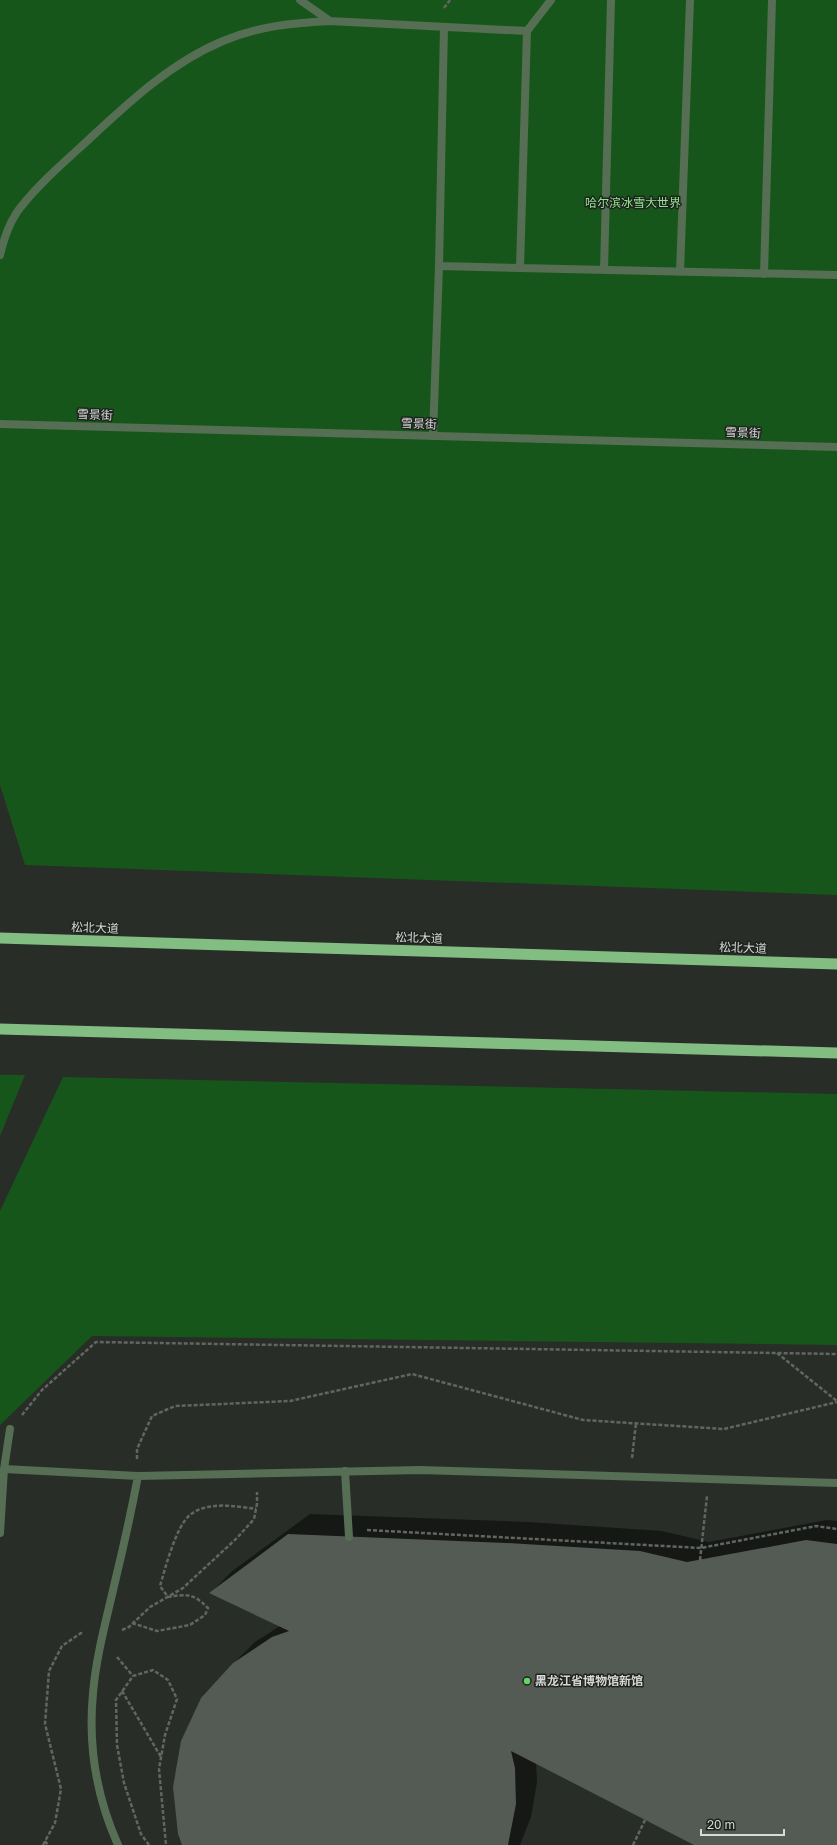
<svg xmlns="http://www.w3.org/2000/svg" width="837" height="1845" font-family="'Golos Text','Noto Sans SC',sans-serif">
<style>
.green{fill:#17561a}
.shadow{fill:#0007}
.building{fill:#545a54}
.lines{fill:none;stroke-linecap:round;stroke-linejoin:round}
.path{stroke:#626662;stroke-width:2.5;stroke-dasharray:4 2;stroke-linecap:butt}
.service{stroke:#556e54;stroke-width:8}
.tertiary{stroke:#556e54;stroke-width:8}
.trunk{stroke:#82bd81;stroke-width:11}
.poi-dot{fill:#65d467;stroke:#1f231f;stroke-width:1.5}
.labels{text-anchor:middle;stroke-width:3;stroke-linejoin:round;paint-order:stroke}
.park-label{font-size:12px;fill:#90e48f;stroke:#1f231f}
.street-label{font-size:12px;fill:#d7dad7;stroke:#1f231f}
.poi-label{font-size:12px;font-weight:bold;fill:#d7dad7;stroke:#1f231f;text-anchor:start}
</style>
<rect width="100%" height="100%" fill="#282d28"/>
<path class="green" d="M0 0H837V895L25 865 0 785Z
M0 1075H25L0 1136Z
M63 1077 837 1094V1345L92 1336 0 1425V1211Z"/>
<path class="shadow" d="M310 1514 528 1522 662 1531 709 1542 827 1520 837 1521V1845H696L536 1763 537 1782 531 1817 520 1845H183L233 1664 255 1642 280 1626 211 1593 231 1572Z"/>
<path class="building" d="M288 1534 506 1543 640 1551 687 1562 806 1540 837 1544V1845H694L511 1751 515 1768 516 1804 508 1845H182L178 1834 173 1787 181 1741 201 1698 233 1663 272 1637 289 1631 209 1593Z"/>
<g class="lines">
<path class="path" d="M444 8 450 0
M777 1353 837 1401
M22 1415 42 1390 96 1342 837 1354
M632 1458 636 1423
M137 1459V1449L152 1416 175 1406 290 1401 412 1374 583 1420 724 1429 837 1402
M367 1530 701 1548 816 1526 837 1529
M700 1560 707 1496
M132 1623 157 1631 190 1625 205 1615 208 1608C193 1593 187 1594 168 1597L160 1586C165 1569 176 1526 190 1515 207 1501 236 1506 256 1509
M122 1630 129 1627 150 1607 183 1588 237 1538 254 1519 257 1504V1492
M117 1657 133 1676
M122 1691 161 1757
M45 1841 48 1845
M43 1845 55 1823 61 1789 45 1724 49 1671 62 1646 81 1633 84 1634
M149 1845 141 1834 124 1783 117 1745 116 1700 133 1676 153 1670 168 1680 177 1699 165 1735 159 1769 166 1845
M633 1845 645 1820"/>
<path class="service" d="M300 0 330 21 527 31 520 268 439 266 433 436
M527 31 551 0
M0 255C4 238 9 222 20 208 39 184 63 163 85 143 127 104 170 63 223 41 259 26 292 23 330 21
M439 266 444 27
M520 268 837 275
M604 270 611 0
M680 272 690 0
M764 274 772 0
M4 1469 138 1476
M345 1471 349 1537
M0 1533 4 1469 10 1429
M118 1845C97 1798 88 1745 93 1693 96 1657 106 1621 114 1586 123 1549 131 1513 138 1476L420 1470 837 1483"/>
<path class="tertiary" d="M0 424 837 447"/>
<path class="trunk" d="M0 938 837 964
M0 1029 837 1053"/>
</g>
<circle class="poi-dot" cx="527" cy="1681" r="4"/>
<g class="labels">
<g class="park-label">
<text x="633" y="207">哈尔滨冰雪大世界</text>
</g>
<g class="street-label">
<text transform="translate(95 415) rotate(2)" y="4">雪景街</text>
<text transform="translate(419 424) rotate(2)" y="4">雪景街</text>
<text transform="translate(743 433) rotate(2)" y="4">雪景街</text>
<text transform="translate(95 928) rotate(2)" y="4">松北大道</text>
<text transform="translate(419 938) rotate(2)" y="4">松北大道</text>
<text transform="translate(743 948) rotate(2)" y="4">松北大道</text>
</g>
<g class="poi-label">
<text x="535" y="1685">黑龙江省博物馆新馆</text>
</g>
</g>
<path d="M701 1829v6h83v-6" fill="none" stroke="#d7dad7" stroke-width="2"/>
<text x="707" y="1829" font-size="12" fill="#d7dad7" stroke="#1f231f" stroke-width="3" paint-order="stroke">20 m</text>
</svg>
